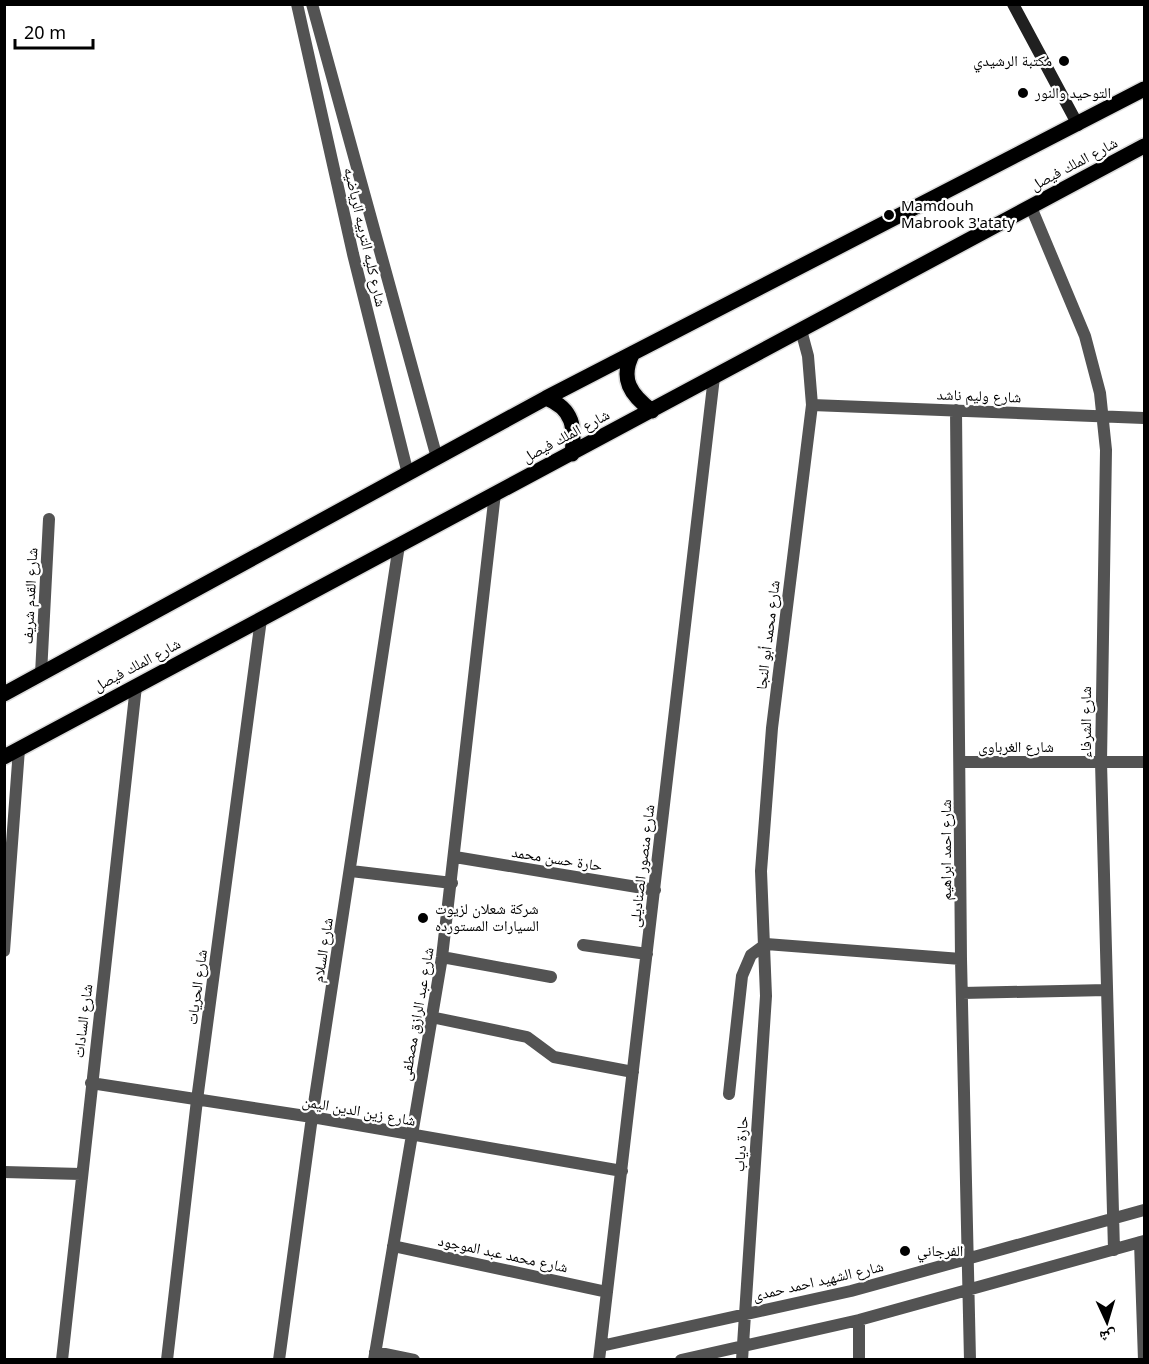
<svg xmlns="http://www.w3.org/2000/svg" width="1149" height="1364" font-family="'Noto Sans','Noto Naskh Arabic',sans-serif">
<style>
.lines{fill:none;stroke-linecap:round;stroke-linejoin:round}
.primary-casing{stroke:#dbdbdb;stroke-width:18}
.lane{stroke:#535353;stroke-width:12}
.street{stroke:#535353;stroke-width:12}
.secondary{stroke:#202020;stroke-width:12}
.primary{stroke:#000;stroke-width:15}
.poi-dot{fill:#000;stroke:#fff;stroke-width:2}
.labels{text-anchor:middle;stroke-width:4.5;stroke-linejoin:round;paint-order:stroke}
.poi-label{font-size:15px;fill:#000;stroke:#fff;text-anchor:start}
.street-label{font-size:15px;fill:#000;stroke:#fff}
</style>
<rect width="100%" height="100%" fill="#fff"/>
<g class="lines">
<g class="primary-casing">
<path id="primary" d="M633 353C619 379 631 395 652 411
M546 398C574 409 575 428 572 454
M4 694 546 398 1144 89
M4 757 1144 146"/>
</g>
<path class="lane" d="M297 4 353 254 408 474
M312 4 437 458"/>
<path class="street" d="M1031 207 1085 336 1100 393 1106 450 1101 762 1114 1250
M812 405 1144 418
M956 410 961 959 970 1360
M41 674 49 519
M960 762H1144
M455 857 655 890
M351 871 452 883
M583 945 647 954
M4 951 19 749
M442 957 551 977
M962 993 1107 990
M431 1017 527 1037 554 1057 633 1072
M91 1083 312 1117 622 1171
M729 1094 742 976 751 955 766 944 961 959
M4 1172 81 1174
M1140 1242 1144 1360
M393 1246 607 1292
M859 1320V1360
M601 1346 851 1291 1144 1210
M375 1352 414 1360
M62 1360 136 686
M167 1360 197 1100 261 619
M279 1360 312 1117 399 545
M374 1360 442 957 495 493
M599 1360 714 377
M681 1360 859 1320 1144 1241
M742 1360 766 996 761 871 772 728 812 405 808 356 801 330"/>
<path class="secondary" d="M1013 4 1078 125"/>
<use href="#primary" class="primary"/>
</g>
<g class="poi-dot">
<circle cx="1064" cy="61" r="6"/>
<circle cx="1023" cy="93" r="6"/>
<circle cx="889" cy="215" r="6"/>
<circle cx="423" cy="918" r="6"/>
<circle cx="905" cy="1251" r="6"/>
</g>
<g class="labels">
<g class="poi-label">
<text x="1052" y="66" text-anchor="end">مكتبة الرشيدي</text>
<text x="1035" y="98">التوحيد والنور</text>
<text x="901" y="211">Mamdouh<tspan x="901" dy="17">Mabrook 3'ataty</tspan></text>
<text x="435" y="914">شركة شعلان لزيوت<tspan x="435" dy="17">السيارات المستورده</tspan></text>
<text x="917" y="1256">الفرجاني</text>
</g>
<g class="street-label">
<text transform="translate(1074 164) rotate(-28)" y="5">شارع الملك فيصل</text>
<text transform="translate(365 237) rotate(77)" y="5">شارع كليه التربيه الرياضيه</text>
<text transform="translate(979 396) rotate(2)" y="5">شارع وليم ناشد</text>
<text transform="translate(566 436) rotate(-28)" y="5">شارع الملك فيصل</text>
<text transform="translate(30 596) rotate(-87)" y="5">شارع القدم شريف</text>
<text transform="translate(768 635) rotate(-83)" y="5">شارع محمد أبو النجا</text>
<text transform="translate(137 665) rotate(-28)" y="5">شارع الملك فيصل</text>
<text transform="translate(1086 722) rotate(-90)" y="5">شارع الشرفاء</text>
<text x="1016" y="752">شارع الغرباوى</text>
<text transform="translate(946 850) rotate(-90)" y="5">شارع احمد ابراهيم</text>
<text transform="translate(557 859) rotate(9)" y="5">حارة حسن محمد</text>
<text transform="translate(642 866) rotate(-83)" y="5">شارع منصور الصناديلى</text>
<text transform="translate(323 950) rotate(-81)" y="5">شارع السلام</text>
<text transform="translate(197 987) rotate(-82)" y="5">شارع الحريات</text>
<text transform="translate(417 1014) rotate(-80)" y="5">شارع عبد الرازق مصطفى</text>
<text transform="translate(83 1021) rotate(-83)" y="5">شارع السادات</text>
<text transform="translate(359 1111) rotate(10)" y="5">شارع زين الدين اليمن</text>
<text transform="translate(741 1144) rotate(-86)" y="5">حارة دياب</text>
<text transform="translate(503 1254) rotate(12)" y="5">شارع محمد عبد الموجود</text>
<text transform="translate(818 1281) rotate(-13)" y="5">شارع الشهيد احمد حمدى</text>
</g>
</g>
<rect width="1149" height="1364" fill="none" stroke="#000000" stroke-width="12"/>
<g transform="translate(1107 1322) rotate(176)" stroke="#ffffff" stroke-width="4.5" paint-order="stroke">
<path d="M0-4.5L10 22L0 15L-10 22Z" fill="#000000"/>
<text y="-9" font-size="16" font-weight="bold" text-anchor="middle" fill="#000000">ش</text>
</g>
<path d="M15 39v9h78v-9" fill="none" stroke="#000000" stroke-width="3"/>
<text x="24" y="39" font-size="18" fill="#000000" stroke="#ffffff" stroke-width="4.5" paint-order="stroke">20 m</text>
</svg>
